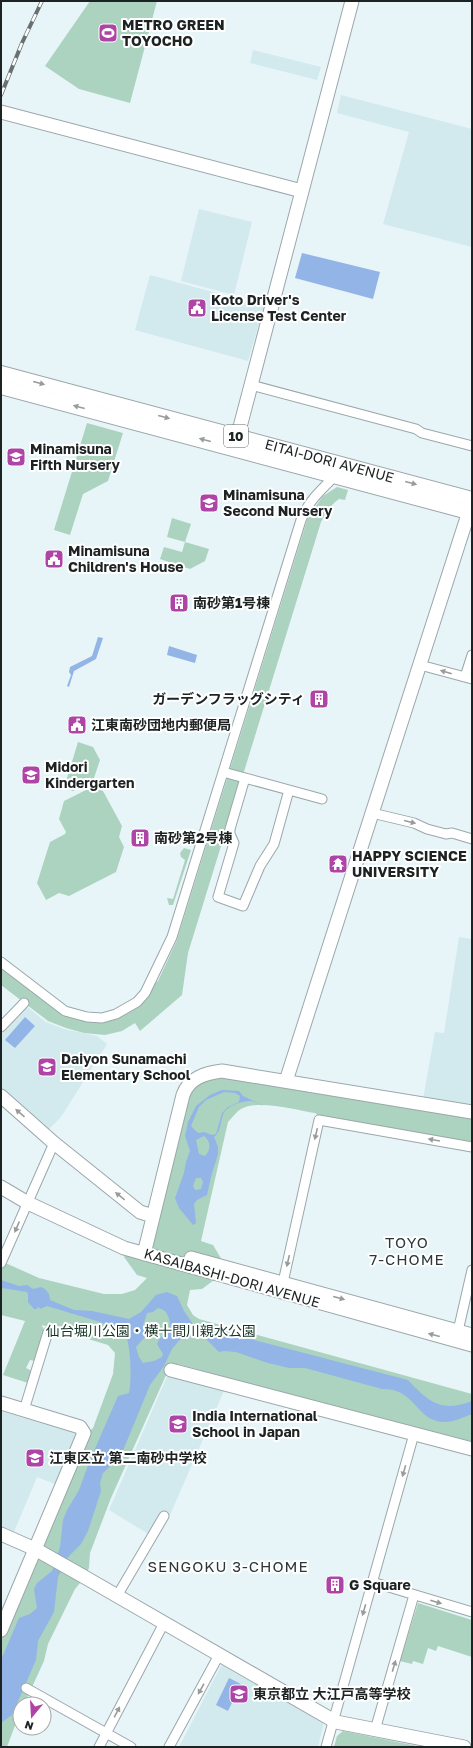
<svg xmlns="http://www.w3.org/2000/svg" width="473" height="1748" font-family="'Golos Text','Noto Sans JP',sans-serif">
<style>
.built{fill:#d2e9ee}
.green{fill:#acd3bf}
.water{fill:#93b4e7;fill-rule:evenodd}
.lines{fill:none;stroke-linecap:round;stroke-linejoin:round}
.street-casing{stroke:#9ba7aa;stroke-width:11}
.secondary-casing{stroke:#9ba7aa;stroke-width:15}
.primary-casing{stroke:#9ba7aa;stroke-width:16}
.street{stroke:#fff;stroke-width:9}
.secondary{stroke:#fff;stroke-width:13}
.primary{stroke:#fff;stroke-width:14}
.rail-casing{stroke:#687072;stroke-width:4}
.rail{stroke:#fff;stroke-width:2.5;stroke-dasharray:8;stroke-linecap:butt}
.oneway{fill:#999c9c}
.labels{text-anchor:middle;stroke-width:4;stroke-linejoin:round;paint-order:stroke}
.shield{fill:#fff;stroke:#616465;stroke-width:1}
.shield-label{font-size:13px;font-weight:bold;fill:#1d2223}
.poi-label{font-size:14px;font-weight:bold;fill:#1d2223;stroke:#fff;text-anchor:start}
.street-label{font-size:14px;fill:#1d2223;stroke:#fff}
.park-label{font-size:14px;fill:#163527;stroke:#fff}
.neighbourhood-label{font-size:15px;letter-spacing:1px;fill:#2d383a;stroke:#fff}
</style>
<rect width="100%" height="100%" fill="#e8f5f8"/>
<path class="built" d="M253 50 321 67 317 80 250 63Z
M341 95 472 129V247L383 224 409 132 337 113Z
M199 209 252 222 234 295 181 281Z
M150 275 264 306 248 361 135 330Z
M459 937 472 939V1107L423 1099 435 1032 444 1033Z
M26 1006 46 1022 64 1029 97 1036 107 1044 61 1117 48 1130 1 1090V1034Z
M168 1374 224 1391 170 1515 163 1512 150 1535 109 1510Z
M1 1411 74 1433 77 1436 57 1485 37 1477 14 1532 1 1526Z
M222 1664 323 1723V1726L318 1747H179Z"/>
<path class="green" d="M90 1H157L130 103 79 89 45 66Z
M87 423 123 433 108 481 83 494 70 535 54 530Z
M337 487 348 490 345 500 339 499C330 505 326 513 321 522L188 953 182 995 140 1031 135 1023 122 1031 105 1035 84 1033 66 1028 48 1021 1 985V967L53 1008 64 1013 116 1014 158 981 177 940 308 517 323 496Z
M172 518 191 524 185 542 209 549 205 561 190 569 160 559 164 547 182 552 185 542 167 537Z
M78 742 93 747 100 760 93 781 73 791 64 788Z
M92 787 103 791 122 826 119 837 124 847 116 872 69 896 59 893 46 900 37 883 50 842 65 834 66 832 59 819 64 801Z
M184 848 191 850 173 905H169L167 898 173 899 185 860 181 857 180 853Z
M210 1075 472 1115V1144L320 1117 315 1113C296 1110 258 1099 241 1109 236 1112 232 1118 228 1122L201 1241 213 1245 222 1260 213 1277 132 1254 150 1241 188 1091Z
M125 1255 214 1280 202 1289 190 1290 187 1305 193 1315 199 1319 472 1394V1445L178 1364 167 1373 111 1498 90 1553 89 1568 85 1577 75 1589 48 1644 44 1661 27 1698 24 1704H20V1712L7 1747H1V1629L84 1437 93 1428 113 1374 115 1353 108 1345 42 1325 45 1334 35 1361 30 1360 26 1368 32 1371 28 1383 3 1375 25 1321 1 1315V1261L39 1278 104 1294H122L135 1290 147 1278 137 1275 124 1257Z
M418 1603 472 1620V1657L438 1646 436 1651 428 1648 423 1664 413 1661 412 1664 400 1661Z
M343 1731 417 1746 334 1747 337 1736Z"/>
<path class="water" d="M302 253 380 272 373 299 295 278Z
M98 637 103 638 96 659 74 671 69 687 67 686 71 675 69 672 70 667 92 656Z
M169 646 197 655 195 663 167 655Z
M25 1017 35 1026 15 1048 5 1040Z
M222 1090 239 1091 243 1096 264 1106C260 1105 255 1101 250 1101 242 1101 226 1106 223 1115 220 1123 221 1132 214 1137L218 1147V1154L211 1177 207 1195 197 1200 194 1204 196 1223 193 1225 179 1208 175 1198 184 1173 186 1162 190 1151 185 1136 188 1122 196 1106 210 1095ZM224 1092 235 1093 240 1096 239 1102 228 1107 222 1113 216 1134 212 1135 204 1132 198 1133 191 1126 199 1107 206 1100ZM204 1136C211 1141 211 1150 205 1156L199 1154 196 1140ZM196 1178H201L203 1182 201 1189 195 1190 193 1186Z
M1 1280 19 1286 27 1285 33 1289 41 1287 45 1289 49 1294 50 1300 74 1310 92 1311 129 1319 141 1312 156 1295 167 1292 177 1296 184 1311 193 1324 408 1380C429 1402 441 1413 472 1401V1414C464 1417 454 1422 445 1422 415 1422 417 1388 382 1389L305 1368H289L268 1363 236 1352 224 1351 219 1352 205 1338 183 1336 172 1349 164 1366 150 1385 122 1453 118 1459 103 1473 100 1483 101 1491 88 1531 81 1544 68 1557 58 1577 54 1612 38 1641 36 1660 12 1715 1 1723V1660L19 1618 30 1614 37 1608 34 1589 37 1583 52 1571 60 1547 63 1520 67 1510 79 1490 90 1460 118 1396 129 1393C132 1380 131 1341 124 1332L100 1322 47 1306 40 1309V1308L37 1307V1309H34L28 1302V1295L27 1292 2 1288ZM158 1308C163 1309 166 1311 168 1316 175 1334 161 1332 157 1344L163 1354 162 1357 154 1361 143 1363 139 1357 136 1347 147 1335 143 1326 147 1313 153 1312Z
M229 1678 241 1684 228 1711 216 1705Z"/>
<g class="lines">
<g class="street-casing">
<path id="street" d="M251 385 416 429 422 433 472 446
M420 665 472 679
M465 677 472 655
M223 772 322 799
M245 778 230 829V834L234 843 218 897 243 906 260 866 274 844 289 790
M372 813 414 823 427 829 446 834 452 833 472 839
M1 962 65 1011 87 1017 102 1018 116 1014 137 1002 145 993 172 937 301 520C308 501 322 489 337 474
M1 1027 24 1003
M1 1263 54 1143
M282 1287 319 1120 472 1147
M458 1331 472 1270
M24 1410 48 1332
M372 1582 472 1612
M117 1596 164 1516
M26 1688 131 1747
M375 1730 414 1595
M99 1747 164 1623
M169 1747 219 1655
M326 1747 414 1434"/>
</g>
<g class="secondary-casing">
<path id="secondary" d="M1 112 302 191
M235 446 352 1
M286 1081 472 502
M1 1096 54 1143 140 1212 153 1216
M1 1187 28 1203 124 1248 472 1345
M144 1254 183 1095C189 1078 205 1073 222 1071L472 1112
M191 1258 472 1335
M171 1370 472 1449
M1 1403 80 1427 84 1433 1 1630
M1 1534 35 1549 81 1575 336 1722 464 1747"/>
</g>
<g class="primary-casing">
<g id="primary">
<path id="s1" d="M1 373 472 499"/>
<path d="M1 387 472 513"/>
</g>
</g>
<use href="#street" class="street"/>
<use href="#secondary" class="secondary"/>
<use href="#primary" class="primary"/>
<g class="rail-casing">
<path id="rail" d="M1 95 22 43 42 1"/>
</g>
<use href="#rail" class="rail"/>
</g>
<defs><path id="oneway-solid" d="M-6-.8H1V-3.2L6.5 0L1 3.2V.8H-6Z"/></defs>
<g class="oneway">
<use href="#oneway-solid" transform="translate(39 383) rotate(15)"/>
<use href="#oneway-solid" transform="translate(79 407) rotate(-165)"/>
<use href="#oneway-solid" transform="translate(164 417) rotate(15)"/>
<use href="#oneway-solid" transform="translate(205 440) rotate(-165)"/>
<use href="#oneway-solid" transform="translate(411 483) rotate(15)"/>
<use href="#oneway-solid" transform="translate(446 672) rotate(-164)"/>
<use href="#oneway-solid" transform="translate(410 822) rotate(14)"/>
<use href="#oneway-solid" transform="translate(20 1113) rotate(-139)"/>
<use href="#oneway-solid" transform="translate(316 1134) rotate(103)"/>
<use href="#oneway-solid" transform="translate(434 1140) rotate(-170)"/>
<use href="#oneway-solid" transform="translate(120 1196) rotate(-141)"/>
<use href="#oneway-solid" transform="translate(17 1227) rotate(114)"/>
<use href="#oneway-solid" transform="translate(288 1261) rotate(103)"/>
<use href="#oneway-solid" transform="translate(339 1298) rotate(15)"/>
<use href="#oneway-solid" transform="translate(434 1335) rotate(-165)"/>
<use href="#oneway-solid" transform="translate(404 1471) rotate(106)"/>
<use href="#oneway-solid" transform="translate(436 1602) rotate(16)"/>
<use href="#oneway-solid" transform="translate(364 1610) rotate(106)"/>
<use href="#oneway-solid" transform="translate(394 1666) rotate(-74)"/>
<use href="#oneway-solid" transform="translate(201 1689) rotate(119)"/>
<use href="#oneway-solid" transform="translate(117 1712) rotate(-62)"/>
</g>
<defs>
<g id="stadium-square" transform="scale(1)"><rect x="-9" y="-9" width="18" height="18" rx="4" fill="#ae45a6" stroke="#fff"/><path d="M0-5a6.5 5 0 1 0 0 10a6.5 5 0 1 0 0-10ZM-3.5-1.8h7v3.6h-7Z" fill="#fff"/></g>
<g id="civic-square" transform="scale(1)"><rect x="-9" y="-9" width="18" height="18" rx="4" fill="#ae45a6" stroke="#fff"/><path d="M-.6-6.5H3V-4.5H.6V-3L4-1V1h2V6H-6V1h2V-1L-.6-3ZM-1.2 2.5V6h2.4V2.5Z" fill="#fff"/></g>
<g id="school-square" transform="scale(1)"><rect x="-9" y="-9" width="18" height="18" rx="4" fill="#ae45a6" stroke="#fff"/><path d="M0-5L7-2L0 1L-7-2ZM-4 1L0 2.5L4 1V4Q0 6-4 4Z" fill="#fff"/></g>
<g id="building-square" transform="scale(1)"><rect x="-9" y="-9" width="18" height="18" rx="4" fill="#ae45a6" stroke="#fff"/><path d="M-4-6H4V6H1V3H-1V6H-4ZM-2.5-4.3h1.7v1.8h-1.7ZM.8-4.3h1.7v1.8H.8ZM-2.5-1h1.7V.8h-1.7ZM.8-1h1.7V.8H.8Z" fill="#fff"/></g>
<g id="temple-square" transform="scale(1)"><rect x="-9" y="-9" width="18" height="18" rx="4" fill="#ae45a6" stroke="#fff"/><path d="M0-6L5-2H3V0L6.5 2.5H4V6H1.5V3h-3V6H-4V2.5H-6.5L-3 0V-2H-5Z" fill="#fff"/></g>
</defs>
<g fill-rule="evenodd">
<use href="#stadium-square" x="108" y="33"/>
<use href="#civic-square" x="197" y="308"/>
<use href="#school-square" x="16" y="457"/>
<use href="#school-square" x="209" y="503"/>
<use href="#civic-square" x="54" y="559"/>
<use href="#building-square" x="179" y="603"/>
<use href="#building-square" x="319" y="699"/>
<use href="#civic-square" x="77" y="725"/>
<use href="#school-square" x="31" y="775"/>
<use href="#building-square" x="140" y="838"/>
<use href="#temple-square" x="338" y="864"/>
<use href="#school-square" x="47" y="1067"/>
<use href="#school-square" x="178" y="1424"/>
<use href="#school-square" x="35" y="1458"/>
<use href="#building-square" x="335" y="1585"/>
<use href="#school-square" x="239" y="1694"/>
</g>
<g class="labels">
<rect class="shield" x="224" y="425" width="24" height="22" rx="3"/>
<g class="shield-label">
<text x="236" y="441">10</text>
</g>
<g class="poi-label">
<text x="122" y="30">METRO GREEN<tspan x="122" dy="16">TOYOCHO</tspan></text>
<text x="211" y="305">Koto Driver's<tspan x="211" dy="16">License Test Center</tspan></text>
<text x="30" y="454">Minamisuna<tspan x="30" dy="16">Fifth Nursery</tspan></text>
<text x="223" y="500">Minamisuna<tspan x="223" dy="16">Second Nursery</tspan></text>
<text x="68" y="556">Minamisuna<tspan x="68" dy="16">Children's House</tspan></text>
<text x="193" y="608">南砂第1号棟</text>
<text x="305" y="704" text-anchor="end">ガーデンフラッグシティ</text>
<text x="91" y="730">江東南砂団地内郵便局</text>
<text x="45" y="772">Midori<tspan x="45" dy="16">Kindergarten</tspan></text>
<text x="154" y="843">南砂第2号棟</text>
<text x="352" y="861">HAPPY SCIENCE<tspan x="352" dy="16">UNIVERSITY</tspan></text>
<text x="61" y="1064">Daiyon Sunamachi<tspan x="61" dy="16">Elementary School</tspan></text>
<text x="192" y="1421">India International<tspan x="192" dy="16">School in Japan</tspan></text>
<text x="49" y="1463">江東区立 第二南砂中学校</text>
<text x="349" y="1590">G Square</text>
<text x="253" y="1699">東京都立 大江戸高等学校</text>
</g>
<g class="street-label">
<text dy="5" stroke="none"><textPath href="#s1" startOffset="340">EITAI-DORI AVENUE</textPath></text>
<text transform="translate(232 1278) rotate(16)" y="5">KASAIBASHI-DORI AVENUE</text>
</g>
<g class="park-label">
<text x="151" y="1336">仙台堀川公園・横十間川親水公園</text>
</g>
<g class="neighbourhood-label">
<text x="407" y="1248">TOYO<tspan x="407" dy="17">7-CHOME</tspan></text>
<text x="228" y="1572">SENGOKU 3-CHOME</text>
</g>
</g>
<rect width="473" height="1748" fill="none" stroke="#1d2223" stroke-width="4"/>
<g transform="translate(32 1716) rotate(198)"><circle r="19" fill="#ffffff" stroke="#a5a7a7"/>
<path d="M0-3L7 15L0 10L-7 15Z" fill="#ae45a6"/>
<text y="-6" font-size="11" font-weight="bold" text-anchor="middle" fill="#1d2223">N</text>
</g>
</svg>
